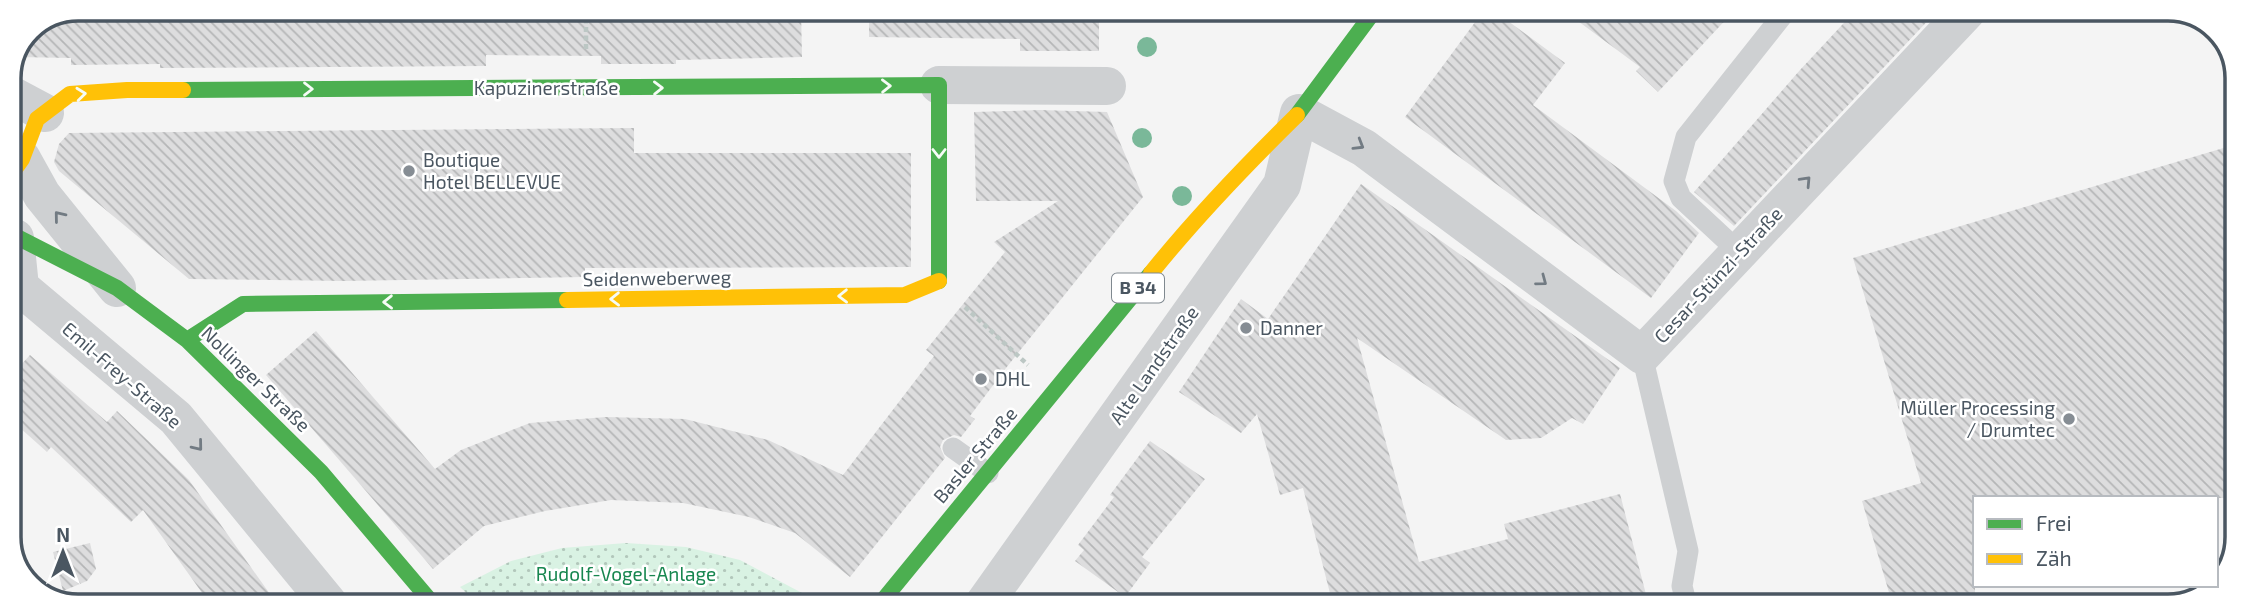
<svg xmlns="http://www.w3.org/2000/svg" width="2246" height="615" font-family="'Exo 2',sans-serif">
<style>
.green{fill:url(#green-dots)}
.building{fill:url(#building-back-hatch)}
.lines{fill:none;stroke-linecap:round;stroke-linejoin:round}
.path{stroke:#bcc7c4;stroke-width:4.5;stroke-dasharray:5 3.5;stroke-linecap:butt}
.lane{stroke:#ced0d2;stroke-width:21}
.street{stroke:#ced0d2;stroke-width:38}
.fast{stroke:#4caf50;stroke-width:16}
.slow{stroke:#ffc107;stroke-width:16}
.tree{fill:#7ab899}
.oneway{stroke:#f6fbf6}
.oneway2{stroke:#727b83}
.poi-dot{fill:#868d94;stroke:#fff;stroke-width:2.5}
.labels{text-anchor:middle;stroke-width:5;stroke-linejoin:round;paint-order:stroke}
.shield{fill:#fff;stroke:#808990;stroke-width:2}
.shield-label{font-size:18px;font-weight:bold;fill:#4a5661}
.street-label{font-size:19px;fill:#4a5661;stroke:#fff}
.poi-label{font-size:19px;fill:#4a5661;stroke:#fff;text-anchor:start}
.park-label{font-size:19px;fill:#17864f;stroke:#fff}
.rim{fill:none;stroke:#4a5661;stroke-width:3.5}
</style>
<defs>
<pattern id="green-dots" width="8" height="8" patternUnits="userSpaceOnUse" patternTransform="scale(1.75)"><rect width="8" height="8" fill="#d9f2e3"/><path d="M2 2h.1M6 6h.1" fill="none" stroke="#b2c7bb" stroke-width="1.8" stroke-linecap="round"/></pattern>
<pattern id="building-back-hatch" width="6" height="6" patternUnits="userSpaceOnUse" patternTransform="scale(1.75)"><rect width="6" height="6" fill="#ddddde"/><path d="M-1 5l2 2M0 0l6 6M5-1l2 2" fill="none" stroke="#b5b6b7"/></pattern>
</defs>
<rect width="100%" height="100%" fill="#f4f4f4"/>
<path class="green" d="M626 543 686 547 740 560 802 593 784 605 478 604 460 587 511 561 562 548Z"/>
<path class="building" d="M78 9 801 10 802 57 676 60V64H601V56L486 55V66L160 68V64L71 65V58L17 57 29 29Z
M869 10H1099V51H1020V39L869 37Z
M1484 10H1493L1565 63 1533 105 1676 211 1699 233 1651 298 1405 117Z
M1563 10H1680L1734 11 1658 92 1636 71 1640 67Z
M1855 11H1937L1734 226 1694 192 1800 70Z
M1040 110 1107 112 1143 197 1006 368 970 416 975 419 961 437 954 435 943 440 940 447 945 458 850 577 795 533 749 517 683 503 611 500 545 511 484 526 433 569 266 375 316 331 435 469 461 450 530 423 606 417 685 419 768 440 843 475 934 356 926 350 1005 252 994 242 1058 201H976L974 112Z
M634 128V153H911V267L585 268V277L343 281 189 279 59 171 54 162 59 144 69 133Z
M2237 144 2235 498H1975V606H1893L1862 501 1921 483 1853 258Z
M1361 184 1620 368 1583 424 1572 418 1541 438 1506 440 1357 338 1419 562 1508 539 1504 524 1620 494 1649 606 1333 605 1303 488 1280 495 1257 414 1241 433 1179 392 1241 299 1268 319Z
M30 355 107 422 117 411 189 480 277 604H210L143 510 131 522 51 447 47 452 9 418V378Z
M1150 441 1205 479 1142 557 1150 563 1125 597 1075 561 1084 550 1078 545 1114 497 1110 495Z
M90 543 96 569 87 581 63 591 53 552Z"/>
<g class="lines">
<path class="path" d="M586 49V9
M965 307 1028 365"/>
<path class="lane" d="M1739 252 1681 198 1674 181 1686 137 1786 11
M1642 355 1688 551 1682 586 1687 606
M953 448 988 473"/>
<path class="street" d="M939 85 1107 86
M15 97 45 113
M22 159 42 195 117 288
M15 238 20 287 176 418 329 604
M983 605 1282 185 1299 113 1364 148 1642 355 1967 11"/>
<path class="fast" d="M183 90 939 85V281
M1297 115 1375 10
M9 233 117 288 187 340 321 472 433 604
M187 340 243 304 567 300
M879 605 1151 273"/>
<path class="slow" d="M9 177 22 159 37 119 70 94 127 90H183
M1151 273C1196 217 1246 165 1297 115
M567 300 905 295 939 281"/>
</g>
<g class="tree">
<circle cx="1147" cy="47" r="10"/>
<circle cx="1142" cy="138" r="10"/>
<circle cx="1182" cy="196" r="10"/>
</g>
<defs><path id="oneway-chevron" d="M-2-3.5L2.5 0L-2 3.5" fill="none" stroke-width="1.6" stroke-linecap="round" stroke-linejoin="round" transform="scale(1.75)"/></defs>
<g class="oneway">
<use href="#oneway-chevron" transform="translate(886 86) rotate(-1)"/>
<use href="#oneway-chevron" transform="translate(658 88) rotate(-1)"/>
<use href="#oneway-chevron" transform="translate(308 89)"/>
<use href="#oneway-chevron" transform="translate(81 94) rotate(-6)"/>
<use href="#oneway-chevron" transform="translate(939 153) rotate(90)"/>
<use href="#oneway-chevron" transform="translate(843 296) rotate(179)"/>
<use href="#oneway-chevron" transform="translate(615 299) rotate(179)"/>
<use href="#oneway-chevron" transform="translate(388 302) rotate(179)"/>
</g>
<g class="oneway2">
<use href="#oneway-chevron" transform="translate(1359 145) rotate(31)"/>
<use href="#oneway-chevron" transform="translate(1806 181) rotate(-47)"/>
<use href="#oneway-chevron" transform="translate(59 216) rotate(-129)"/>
<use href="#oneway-chevron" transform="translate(1542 281) rotate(37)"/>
<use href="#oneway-chevron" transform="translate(198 446) rotate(51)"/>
</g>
<g class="poi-dot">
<circle cx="409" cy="171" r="7"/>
<circle cx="1246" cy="328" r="7"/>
<circle cx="981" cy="379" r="7"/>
<circle cx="2069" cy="419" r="7"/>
</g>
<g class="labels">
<rect class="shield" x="1112" y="273.5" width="52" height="29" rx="5"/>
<g class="shield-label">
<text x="1138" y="294">B 34</text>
</g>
<g class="street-label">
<text x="546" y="95">Kapuzinerstraße</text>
<text transform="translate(1718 275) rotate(-47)" y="7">Cesar-Stünzi-Straße</text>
<text transform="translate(657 278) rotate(-1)" y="7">Seidenweberweg</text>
<text transform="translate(1154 365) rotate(-55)" y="7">Alte Landstraße</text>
<text transform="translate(122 375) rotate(41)" y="7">Emil-Frey-Straße</text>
<text transform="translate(256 379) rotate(44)" y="7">Nollinger Straße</text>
<text transform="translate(975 455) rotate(-50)" y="7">Basler Straße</text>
</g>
<g class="poi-label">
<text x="423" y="167">Boutique<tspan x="423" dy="22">Hotel BELLEVUE</tspan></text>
<text x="1260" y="335">Danner</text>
<text x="995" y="386">DHL</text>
<text x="2055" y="415" text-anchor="end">Müller Processing<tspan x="2055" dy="22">/ Drumtec</tspan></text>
</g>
<g class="park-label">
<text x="626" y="581">Rudolf-Vogel-Anlage</text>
</g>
</g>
<path d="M0 0H2246V615H0ZM78 21H2168A57 57 0 0 1 2225 78V537A57 57 0 0 1 2168 594H78A57 57 0 0 1 21 537V78A57 57 0 0 1 78 21Z" fill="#fff" fill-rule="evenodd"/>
<path class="rim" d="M78 21H2168A57 57 0 0 1 2225 78V537A57 57 0 0 1 2168 594H78A57 57 0 0 1 21 537V78A57 57 0 0 1 78 21Z"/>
<rect x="1973" y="496" width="245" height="91" fill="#ffffff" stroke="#b7bbc0" stroke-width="2"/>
<rect x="1987" y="519" width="35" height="10" fill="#4caf50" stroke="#b7bbc0" stroke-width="2"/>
<text x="2036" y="531" font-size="21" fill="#4a5661">Frei</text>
<rect x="1987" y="554" width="35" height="10" fill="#ffc107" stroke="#b7bbc0" stroke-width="2"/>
<text x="2036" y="566" font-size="21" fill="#4a5661">Zäh</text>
<g transform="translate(63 552)" stroke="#ffffff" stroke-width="5" paint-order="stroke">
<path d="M0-5L12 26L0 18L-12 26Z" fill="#4a5661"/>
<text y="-10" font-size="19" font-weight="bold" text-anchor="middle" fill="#4a5661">N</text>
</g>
</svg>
